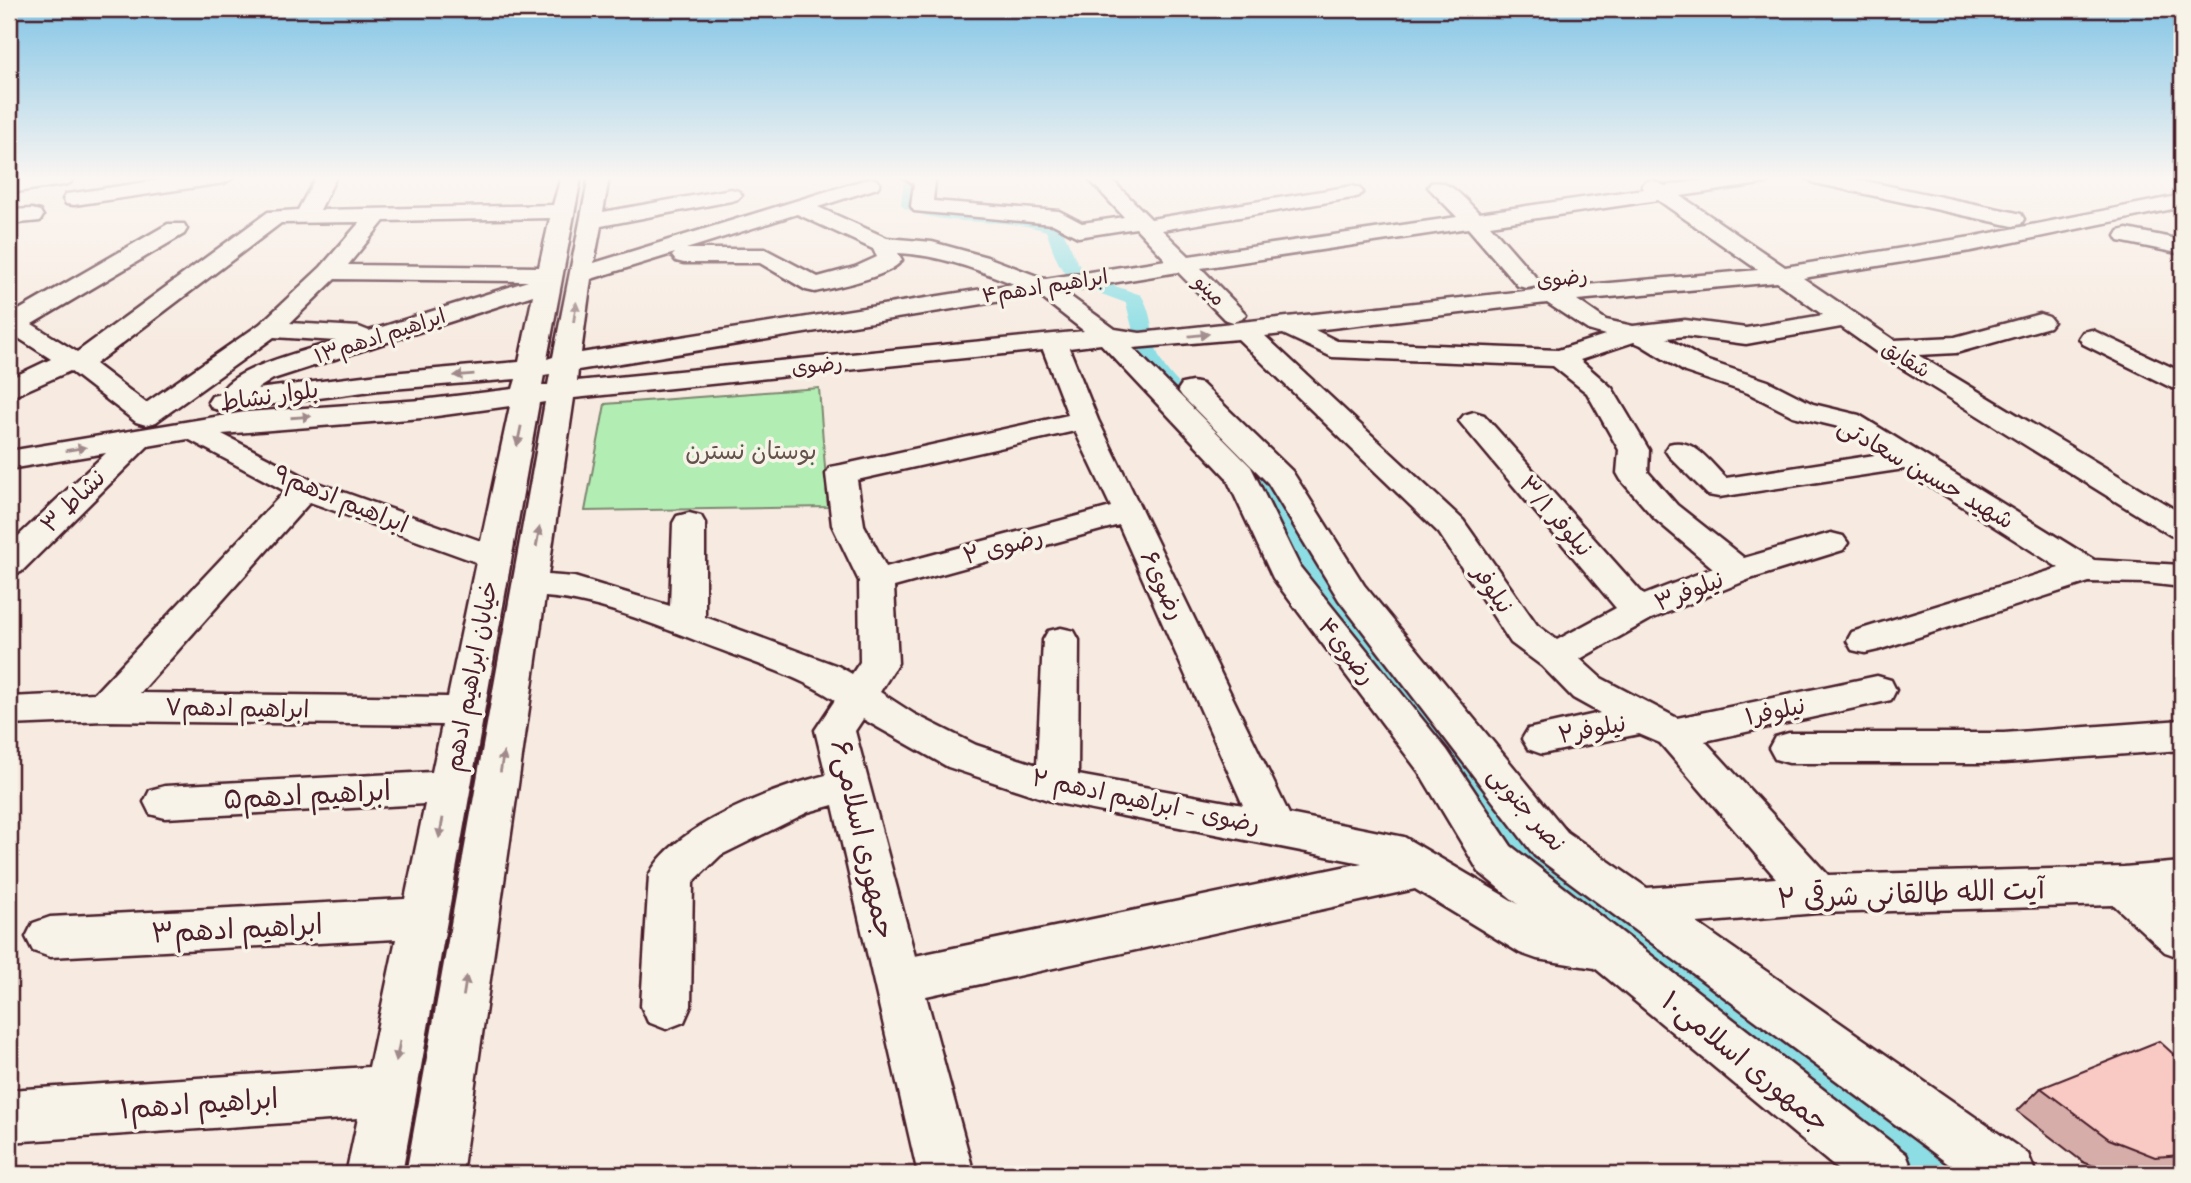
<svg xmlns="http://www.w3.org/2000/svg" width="2191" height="1183" font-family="Mynerve,'Playpen Sans Arabic',sans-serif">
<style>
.green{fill:#b2eeb4;stroke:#7e8670;stroke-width:2}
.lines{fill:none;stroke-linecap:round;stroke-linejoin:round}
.canal{fill:#8cdee4;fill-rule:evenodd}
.minor-casing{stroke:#4a1f2b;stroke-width:5}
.minor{fill:#f7f3e8;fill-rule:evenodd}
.wall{fill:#d6ada8;stroke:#4a1f2b;stroke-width:2}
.building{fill:#f9c9c3;stroke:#4a1f2b;stroke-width:2}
.oneway{fill:#a0898a}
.labels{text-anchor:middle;stroke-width:7;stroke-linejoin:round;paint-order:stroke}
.far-street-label{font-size:21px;fill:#4a1f2b;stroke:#f7f3e8}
.street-label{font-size:24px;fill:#4a1f2b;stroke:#f7f3e8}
.park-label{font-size:24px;fill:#64534d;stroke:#f7f3e8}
.near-street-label{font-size:28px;fill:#4a1f2b;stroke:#f7f3e8}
</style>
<rect width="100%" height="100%" fill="#f7ebe1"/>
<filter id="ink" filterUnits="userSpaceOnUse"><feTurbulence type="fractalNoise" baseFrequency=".0143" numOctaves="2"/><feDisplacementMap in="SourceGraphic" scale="14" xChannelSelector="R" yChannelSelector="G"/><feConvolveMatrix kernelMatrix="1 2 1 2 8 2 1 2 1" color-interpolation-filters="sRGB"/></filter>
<g filter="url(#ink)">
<path class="green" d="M819 388 828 507 585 511 605 404Z"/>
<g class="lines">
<path class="canal" d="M904 178H916L919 201 931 207 1019 214 1060 224 1077 262 1087 274 1077 280C1058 275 1053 247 1046 231 1000 216 950 229 904 208L901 204Z
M1092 278 1141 295C1153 313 1151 335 1158 354 1165 373 1181 383 1192 399L1189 404H1173L1141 363 1126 303 1085 288 1082 284Z
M1234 447 1243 449 1262 470 1327 564 1529 836 1964 1158 1970 1174H1913L1505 856 1307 576 1244 480 1222 454 1225 449Z"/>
<g class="minor-casing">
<path id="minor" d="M32 177H72L73 179 70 183 63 185 9 193V181Z
M179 177H234L224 183 74 205 66 204 63 199 66 194 74 193Z
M316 177H336L320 210 553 205 561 177H581L547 359 553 357 589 177H609L603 212 731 189 738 191 742 195 738 199 731 201 601 226 594 263 870 178 877 180 880 184 877 188 818 207 887 238 932 242 987 257 1045 279 1166 260 1136 228 1078 237 1053 224 914 211 911 206 914 184 903 177H933L935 181 933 201 1059 211 1082 223 1124 217 1087 177H1109L1151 219 1352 186 1359 188 1363 192 1359 196 1352 198 1162 230 1189 256 1457 217 1428 187 1431 183C1449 178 1466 201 1479 213L1644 189 1642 186 1645 182 1652 180 1665 186 1721 177H1776L1766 183 1681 196 1785 267 1971 237 2182 195V207L1971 251 1803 278 1894 340 1955 337 2040 314 2049 317 2053 322 2049 327 1956 353 1918 355 2182 514V538L2170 535 1879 354 1841 327 1746 344 1685 336 1667 338 1705 360 1768 381 1813 404 1859 415 2094 560 2182 565V587L2147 583 2089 582 1878 650 1865 653 1852 650 1847 641 1852 632 2059 568 1904 469 1719 497 1708 495 1669 456 1665 450 1669 444C1694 437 1709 462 1726 478L1881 454 1839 427 1793 416 1748 393 1685 372 1641 345 1634 342 1580 360 1612 388 1649 450 1648 472 1677 505 1744 558 1831 533 1843 536 1848 543 1843 550 1750 579 1651 619 1580 659 1601 678 1677 718 1877 676 1891 680 1896 690 1891 700 1705 741 1828 875 2124 867 2182 862V900L2172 901 2182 909V958L2165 952 2114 905 1817 913 1697 923 2028 1154 2036 1174H1962L1535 856 1339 600 1268 483 1182 396 1178 390 1182 384 1192 382 1202 384 1292 471 1364 585 1567 832 1647 888 1776 878 1660 743 1639 734 1542 754 1528 749 1522 739 1528 729 1600 713 1573 698 1542 666 1511 643 1439 533 1238 339 1133 348 1251 467 1300 567 1447 750 1511 846 1906 1154 1914 1174H1843L1595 968 1537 959 1520 953 1415 889 926 996 974 1174H918L833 805 808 812 721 855 693 882 691 1006 684 1022 666 1029 648 1022 641 1006 649 875C674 825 773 789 826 775L815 730 835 700C800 677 760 665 721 650 667 630 603 601 545 597L462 1174H406L545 402 539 403 402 1174H346L358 1118 9 1142V1090L369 1067 396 939 50 957 33 951 26 937 33 923 50 917 405 899 425 804 165 818 150 814 144 802 150 790 165 786 432 772 442 725 105 721 9 725V697L95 693 285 491 188 439 148 446 21 572 9 575V545L106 453 9 469V451L245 412 422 400 513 389 516 379 379 390 222 411 212 408 208 402 212 396 221 394C226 369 312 349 336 341L274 337 156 422 146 425 136 422 70 371 9 398V379L51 359 9 332V313L12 314 168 224H184L187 229 184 234 32 324 77 352 268 212 298 210ZM1658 200 1758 270 1552 288 1140 333 1115 329 1063 291 1178 272 1224 319 1233 322 1242 319 1246 314 1201 268 1468 228 1518 286 1527 288 1536 286 1539 281 1490 225ZM797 214 873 249 877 257 855 267 818 277 765 249H686ZM550 218 539 267 348 265 384 221ZM360 222 321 267 260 324 146 403 95 364 281 223ZM675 253 672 256 676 261 684 263H760L806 290 815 292C836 287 890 277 902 260L898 253C939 255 976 269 1014 284L581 353 591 279ZM335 279 528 281 369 331 359 327 290 323ZM1777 282 1823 315 1746 328 1685 320 1633 326 1606 320 1577 300ZM533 295 519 362 379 374 257 389 273 379ZM1038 295 1084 331 577 381 578 370ZM1547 303 1588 330 1605 335 1558 350 1337 341 1315 330ZM1283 334 1332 357 1553 366 1587 393 1619 450 1617 473 1621 480 1655 519 1713 568 1644 595 1484 415 1474 412 1464 415 1459 421 1464 427 1616 608 1557 640 1537 625 1463 520 1265 336ZM1101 344 1226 477 1273 578 1419 772 1479 872 1518 904 1404 837 1289 814 1098 420 1069 348ZM1043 350 1068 415 841 465 830 467 826 474 832 525 859 581 860 662 852 674 838 666 705 617V523L701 516 689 513 677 516 673 523 670 606 574 577 548 575 574 398ZM550 374 548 385H542L544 375ZM510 406 481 541 315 482 222 434 422 418ZM1075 431 1111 507 886 567 864 525 857 480ZM310 502 476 562 448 697 140 693ZM1119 525 1243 805 1078 775 1079 640 1074 631 1061 628 1048 631 1043 640 1037 765 976 745 914 714 880 692 898 663 894 587ZM863 719 948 767 1057 803 1362 863 915 956 855 731Z
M1805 177H1846L2013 212 2021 214 2024 219 2021 224 2013 226 1815 183Z
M32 209 40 211 43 216 40 221 9 224V210Z
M2127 229 2182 240V254L2119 241 2116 236 2119 231Z
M2092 330 2182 372V390L2172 388 2083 344 2079 338 2083 332Z
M2182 720V750L2004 763H1789L1775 759 1769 748 1775 737 1789 733H2004Z"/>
</g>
<use href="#minor" class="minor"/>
</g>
<path class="wall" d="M2182 1062V1174H2115L2083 1162 2017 1111 2041 1088Z"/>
<path class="building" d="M2159 1041 2182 1062V1155L2155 1157 2109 1139 2041 1088Z"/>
<defs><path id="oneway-solid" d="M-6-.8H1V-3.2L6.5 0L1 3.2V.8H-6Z" transform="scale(1.75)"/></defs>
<g class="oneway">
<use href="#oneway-solid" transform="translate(575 312) rotate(-82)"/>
<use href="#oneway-solid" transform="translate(1199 335) rotate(-6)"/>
<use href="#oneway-solid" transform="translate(464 375) rotate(175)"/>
<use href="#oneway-solid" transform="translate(301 417) rotate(-4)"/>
<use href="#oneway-solid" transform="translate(519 436) rotate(102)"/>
<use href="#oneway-solid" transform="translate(76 449) rotate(-9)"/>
<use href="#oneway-solid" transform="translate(538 537) rotate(-80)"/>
<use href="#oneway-solid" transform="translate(502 762) rotate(-81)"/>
<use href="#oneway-solid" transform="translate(441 828) rotate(101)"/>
<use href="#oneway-solid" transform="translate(465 986) rotate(-81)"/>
<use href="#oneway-solid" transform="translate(398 1051) rotate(101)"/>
</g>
</g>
<linearGradient id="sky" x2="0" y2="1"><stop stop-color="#83c5e6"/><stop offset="0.52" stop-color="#fbf6f2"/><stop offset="1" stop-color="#fbf6f2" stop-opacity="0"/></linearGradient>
<rect width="2191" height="343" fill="url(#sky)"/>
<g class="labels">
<g class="far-street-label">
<text transform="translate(1562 278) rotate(-6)" y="7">رضوی</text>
<text transform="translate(1045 286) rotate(-9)" y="7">ابراهیم ادهم۴</text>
<text transform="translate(1210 290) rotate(45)" y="7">مینو</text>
<text transform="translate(380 336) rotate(-18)" y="7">ابراهیم ادهم۱۳</text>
<text transform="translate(1906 359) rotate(31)" y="7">شقایق</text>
<text transform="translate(817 365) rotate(-6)" y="7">رضوی</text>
</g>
<g class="street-label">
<text transform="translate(269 396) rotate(-8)" y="8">بلوار نشاط</text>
<text transform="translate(1926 473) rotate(30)" y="8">شهید حسین سعادتی</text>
<text transform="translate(341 499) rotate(22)" y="8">ابراهیم ادهم۹</text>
<text transform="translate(73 501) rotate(-44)" y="8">نشاط ۳</text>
<text transform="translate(1556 516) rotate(49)" y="8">نیلوفر ۳/۱</text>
<text transform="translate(1003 546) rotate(-15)" y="8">رضوی ۲</text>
<text transform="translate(1163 585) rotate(65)" y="8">رضوی۶</text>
<text transform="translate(1493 589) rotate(56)" y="8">نیلوفر</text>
<text transform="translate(1689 591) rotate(-21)" y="8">نیلوفر۳</text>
<text transform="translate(1347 651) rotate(52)" y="8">رضوی۴</text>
<text transform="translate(471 676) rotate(-79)" y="8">خیابان ابراهیم ادهم</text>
<text transform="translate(237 708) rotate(1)" y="8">ابراهیم ادهم۷</text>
<text transform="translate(1775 711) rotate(-12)" y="8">نیلوفر۱</text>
<text transform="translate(1592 729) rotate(-11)" y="8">نیلوفر۲</text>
<text transform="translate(1146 801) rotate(12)" y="8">رضوی - ابراهیم ادهم ۲</text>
<text transform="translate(1527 809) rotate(49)" y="8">نصر جنوبی</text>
</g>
<g class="park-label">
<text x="751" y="459">بوستان نسترن</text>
</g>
<g class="near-street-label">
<text transform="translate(307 794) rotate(-3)" y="10">ابراهیم ادهم۵</text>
<text transform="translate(864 839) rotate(77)" y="10">جمهوری اسلامی۶</text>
<text transform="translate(1911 893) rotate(-2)" y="10">آیت الله طالقانی شرقی ۲</text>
<text transform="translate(237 928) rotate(-3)" y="10">ابراهیم ادهم۳</text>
<text transform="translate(1746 1061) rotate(39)" y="10">جمهوری اسلامی۱۰</text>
<text transform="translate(199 1103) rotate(-4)" y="10">ابراهیم ادهم۱</text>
</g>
</g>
<rect width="2191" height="1183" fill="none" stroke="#f7f3e8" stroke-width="35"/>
<rect x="18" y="18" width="2156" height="1148" fill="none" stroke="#4a1f2b" stroke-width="2.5" filter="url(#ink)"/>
</svg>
